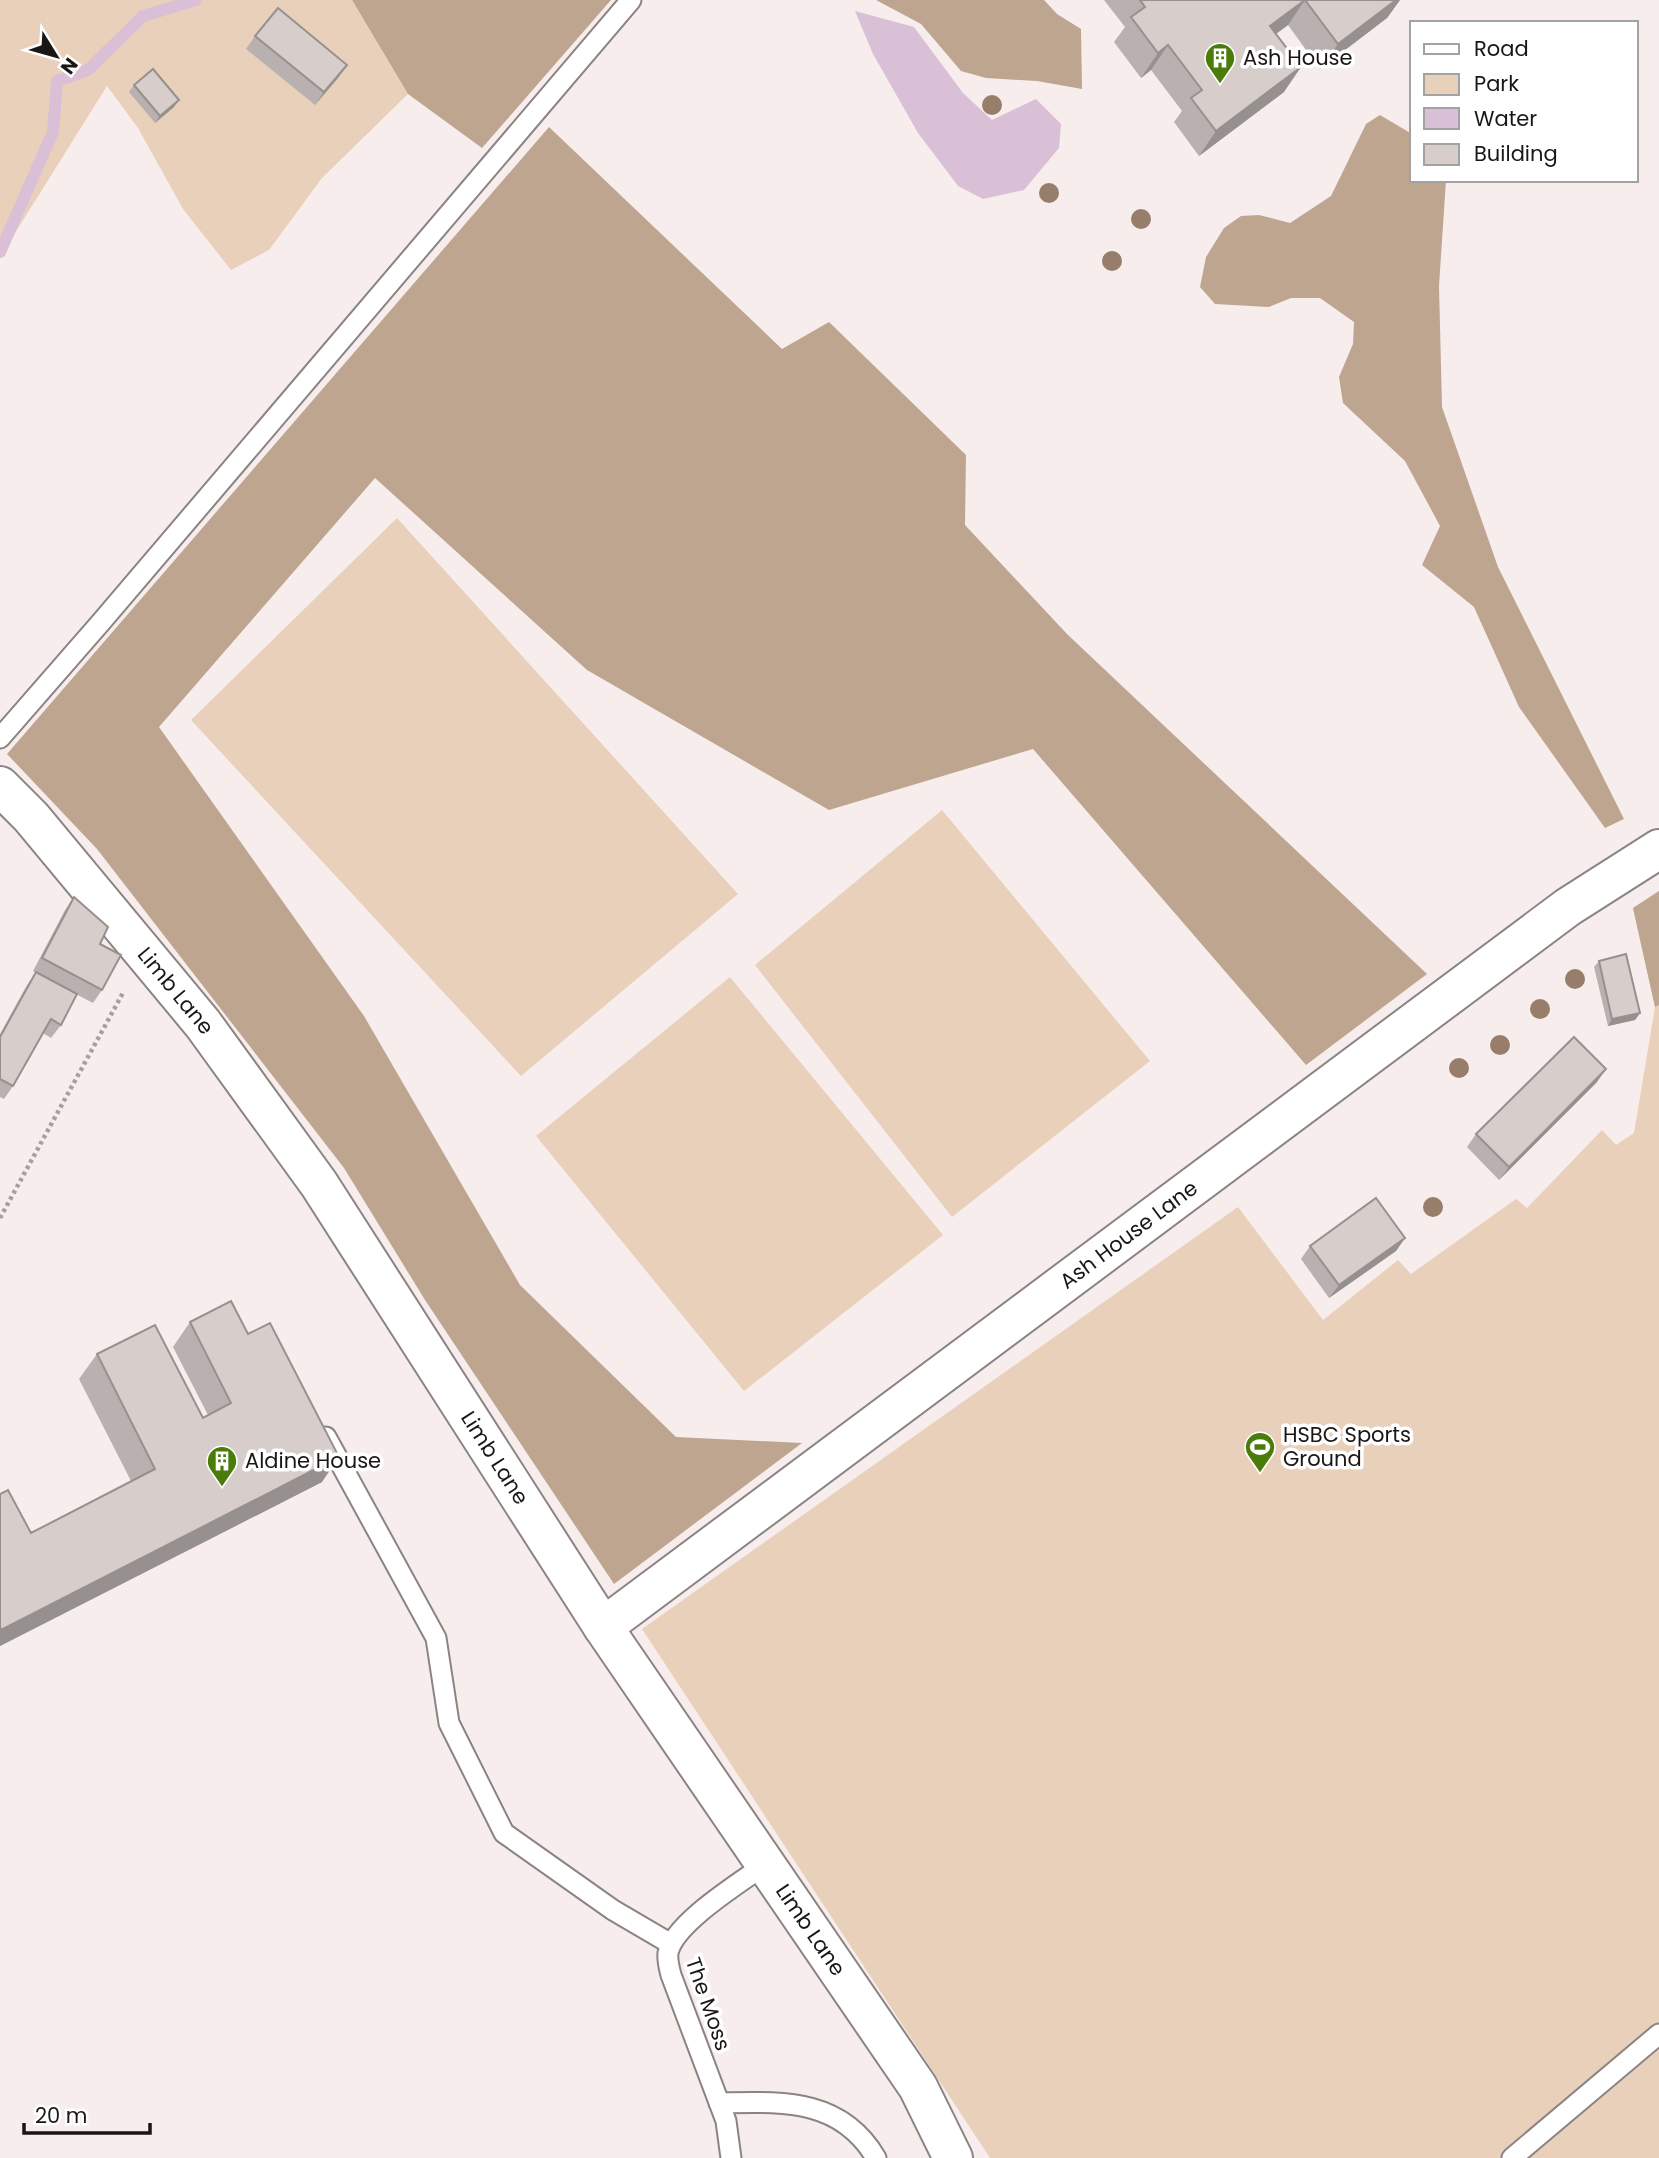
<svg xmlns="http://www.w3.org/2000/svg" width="1659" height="2158" font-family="Poppins,sans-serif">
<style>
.green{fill:#e9d0bb}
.forest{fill:#bea590}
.water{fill:#d9c0d6}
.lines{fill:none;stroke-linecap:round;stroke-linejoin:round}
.stream{stroke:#d9c0d6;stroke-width:12}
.lane-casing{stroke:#8c8383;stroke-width:23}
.street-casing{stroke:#8c8383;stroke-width:42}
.secondary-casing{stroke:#8c8383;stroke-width:42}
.path{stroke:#a79f9f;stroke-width:4.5;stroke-dasharray:3.5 3.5;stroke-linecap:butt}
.lane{stroke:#fff;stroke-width:19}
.street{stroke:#fff;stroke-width:38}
.secondary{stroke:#fff;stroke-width:38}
.tree{fill:#967e6b}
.wall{fill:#b9b1af}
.shaded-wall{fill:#96908e}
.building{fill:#d7cecb;stroke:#96908e;stroke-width:2}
.labels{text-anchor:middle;stroke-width:7;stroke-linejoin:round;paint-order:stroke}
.poi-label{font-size:21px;fill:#191616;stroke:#fff;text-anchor:start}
.street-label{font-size:21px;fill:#191616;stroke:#fff}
</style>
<rect width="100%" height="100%" fill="#f7eded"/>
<path class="green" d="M0 0H352L408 94 322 178 269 250 231 270 183 209 138 128 107 86 0 257Z
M397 518 738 894 521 1076 191 720Z
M942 810 1150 1061 952 1217 755 965Z
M1659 891V2158H990L642 1629 1238 1207 1323 1320 1398 1260 1411 1274 1516 1199 1527 1208 1602 1130 1616 1145 1634 1133 1655 1007 1633 908Z
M730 977 943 1235 744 1391 536 1136Z"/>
<path class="forest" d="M352 0H611L482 148 408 94Z
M876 0H1044L1057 14 1081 29 1082 89 1037 81 986 78 961 71 921 24Z
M1380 115 1412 134V180H1446L1439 286 1442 407 1498 567 1624 819 1605 828 1519 707 1474 607 1422 565 1440 526 1405 461 1343 403 1339 377 1353 344 1354 322 1320 298H1291L1269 307 1215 304 1200 287 1206 257 1224 228 1241 216 1259 215 1290 223 1331 196 1366 124Z
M549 127 782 349 829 322 966 455 965 525 1067 634 1427 974 1306 1065 1033 749 829 810 587 670 375 478 159 727 364 1016 520 1285 676 1437 802 1443 614 1584 425 1300 344 1168 97 849 7 754Z
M1659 891V1005L1655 1007 1633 908Z"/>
<path class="water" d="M855 11 914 27 963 93 992 120 1036 99 1061 124 1059 148 1024 190 983 199 958 186 918 133 873 54Z"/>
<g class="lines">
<path class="stream" d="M0 252 53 132 57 81 88 70 143 16 196 0"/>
<g class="lane-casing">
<path id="lane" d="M0 738 102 621 631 0
M326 1437 436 1638 449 1723 504 1833 613 1910 671 1944
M719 2103C780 2102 840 2097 876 2158
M731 2158 726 2121 671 1975C669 1967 667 1960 668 1953 674 1923 741 1882 766 1864
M1512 2158 1659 2034"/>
</g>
<g class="street-casing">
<g id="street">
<path id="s1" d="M603 1627 1568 907 1659 849"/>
</g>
</g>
<g class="secondary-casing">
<g id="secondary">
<path id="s2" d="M0 786 31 817 203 1024 319 1184 603 1627 918 2087 953 2158"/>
</g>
</g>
<path class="path" d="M0 1218 124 991"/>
<use href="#lane" class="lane"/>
<use href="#street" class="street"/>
<use href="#secondary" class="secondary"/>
</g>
<g class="tree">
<circle cx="992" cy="105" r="10"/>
<circle cx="1049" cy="193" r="10"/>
<circle cx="1141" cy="219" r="10"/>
<circle cx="1112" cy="261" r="10"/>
<circle cx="1575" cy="979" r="10"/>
<circle cx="1540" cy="1009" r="10"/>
<circle cx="1500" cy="1045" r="10"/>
<circle cx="1459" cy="1068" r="10"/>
<circle cx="1433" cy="1207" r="10"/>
</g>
<path class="wall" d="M1104 0H1400L1387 18 1320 69 1288 25 1276 34 1284 92 1199 156 1174 122 1182 111 1151 70 1141 78 1114 42 1125 27Z
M255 36 347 65 315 105 246 49Z
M134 85 174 107 155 123 129 92Z
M74 897 100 944 102 990 93 1003 72 992 61 1025 51 1038 43 1033 13 1086 4 1099 0 1097V1034L27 985 36 973 33 971 65 910Z
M1599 961 1640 1013 1635 1020 1608 1026 1594 967Z
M1597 1082 1499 1180 1467 1147 1476 1134Z
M1405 1238 1396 1251 1329 1298 1301 1259 1310 1246Z
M190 1322 322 1482 0 1646V1494L31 1533 131 1481 79 1379 97 1354 203 1418 208 1415 173 1347Z"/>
<path class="shaded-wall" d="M1305 0 1288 25 1253 51 1270 26Z
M1396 0H1400L1387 18 1320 69 1338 44Z
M1168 45 1151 70 1141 78 1158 53Z
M347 65 338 78 315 105 324 92Z
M1301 67 1284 92 1199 156 1216 131Z
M179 100 174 107 155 123 160 116Z
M1640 1013 1635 1020 1608 1026 1612 1019Z
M1606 1069 1597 1082 1499 1180 1509 1167Z
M1405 1238 1396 1251 1329 1298 1339 1285Z
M339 1457 322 1482 0 1646V1632L1 1630Z"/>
<path class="building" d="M1140 0H1305L1270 26 1301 67 1216 131 1191 98 1202 90 1168 45 1158 53 1131 17 1145 7Z
M1305 0H1396L1338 44Z
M278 8 347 65 324 92 255 36Z
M153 69 179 100 160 116 134 85Z
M74 897 108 927 100 944 121 955 102 990 42 958Z
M1626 954 1640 1013 1612 1019 1599 961Z
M36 972 77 994 61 1025 51 1019 13 1086 0 1079V1037Z
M1574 1037 1606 1069 1509 1167 1476 1134Z
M1376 1198 1405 1238 1339 1285 1310 1246Z
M231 1301 248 1334 270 1323 339 1457 1 1630 0 1627V1494L8 1490 31 1533 155 1469 97 1354 155 1325 203 1418 231 1403 190 1322Z"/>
<defs>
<g id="building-pin" transform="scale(1.575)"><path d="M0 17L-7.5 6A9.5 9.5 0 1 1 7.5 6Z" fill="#4a7c09" stroke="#fff"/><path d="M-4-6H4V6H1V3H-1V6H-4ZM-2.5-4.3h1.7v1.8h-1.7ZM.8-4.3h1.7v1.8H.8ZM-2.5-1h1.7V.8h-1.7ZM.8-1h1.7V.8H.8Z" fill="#fff"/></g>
<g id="stadium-pin" transform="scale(1.575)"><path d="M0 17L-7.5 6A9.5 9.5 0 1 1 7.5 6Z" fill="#4a7c09" stroke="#fff"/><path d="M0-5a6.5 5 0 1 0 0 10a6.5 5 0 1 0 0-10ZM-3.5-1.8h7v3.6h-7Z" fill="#fff"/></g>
</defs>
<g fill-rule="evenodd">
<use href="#building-pin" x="1220" y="58"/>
<use href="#stadium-pin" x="1260" y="1447"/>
<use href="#building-pin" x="222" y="1461"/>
</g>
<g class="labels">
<g class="poi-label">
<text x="1243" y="65">Ash House</text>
<text x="1283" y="1442">HSBC Sports<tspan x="1283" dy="24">Ground</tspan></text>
<text x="245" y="1468">Aldine House</text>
</g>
<g class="street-label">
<text dy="7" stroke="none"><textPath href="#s2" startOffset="270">Limb Lane</textPath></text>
<text dy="7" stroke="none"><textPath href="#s1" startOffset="656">Ash House Lane</textPath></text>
<text dy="7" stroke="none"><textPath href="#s2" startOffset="836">Limb Lane</textPath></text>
<text dy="7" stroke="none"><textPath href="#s2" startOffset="1404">Limb Lane</textPath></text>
<text transform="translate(708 2004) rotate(71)" y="7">The Moss</text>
</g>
</g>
<rect x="1410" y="21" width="228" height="161" fill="#ffffff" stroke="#a3a2a2" stroke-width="2"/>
<rect x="1424" y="44" width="35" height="10" fill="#ffffff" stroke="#a3a2a2" stroke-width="2"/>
<text x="1474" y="56" font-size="21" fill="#191616">Road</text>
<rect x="1424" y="74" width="35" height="21" fill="#e9d0bb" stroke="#a3a2a2" stroke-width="2"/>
<text x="1474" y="91" font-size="21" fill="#191616">Park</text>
<rect x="1424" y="108" width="35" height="21" fill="#d9c0d6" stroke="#a3a2a2" stroke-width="2"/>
<text x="1474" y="126" font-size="21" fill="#191616">Water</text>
<rect x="1424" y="144" width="35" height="21" fill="#d7cecb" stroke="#a3a2a2" stroke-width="2"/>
<text x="1474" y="161" font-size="21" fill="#191616">Building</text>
<g transform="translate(56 56) rotate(127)" stroke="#ffffff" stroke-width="5" paint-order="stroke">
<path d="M0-5L12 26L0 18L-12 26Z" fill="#191616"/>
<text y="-10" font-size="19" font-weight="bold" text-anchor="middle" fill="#191616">N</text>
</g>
<path d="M24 2123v10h126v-10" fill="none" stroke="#191616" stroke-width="3.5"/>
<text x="35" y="2123" font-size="21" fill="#191616" stroke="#ffffff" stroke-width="5" paint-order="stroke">20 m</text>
</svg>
